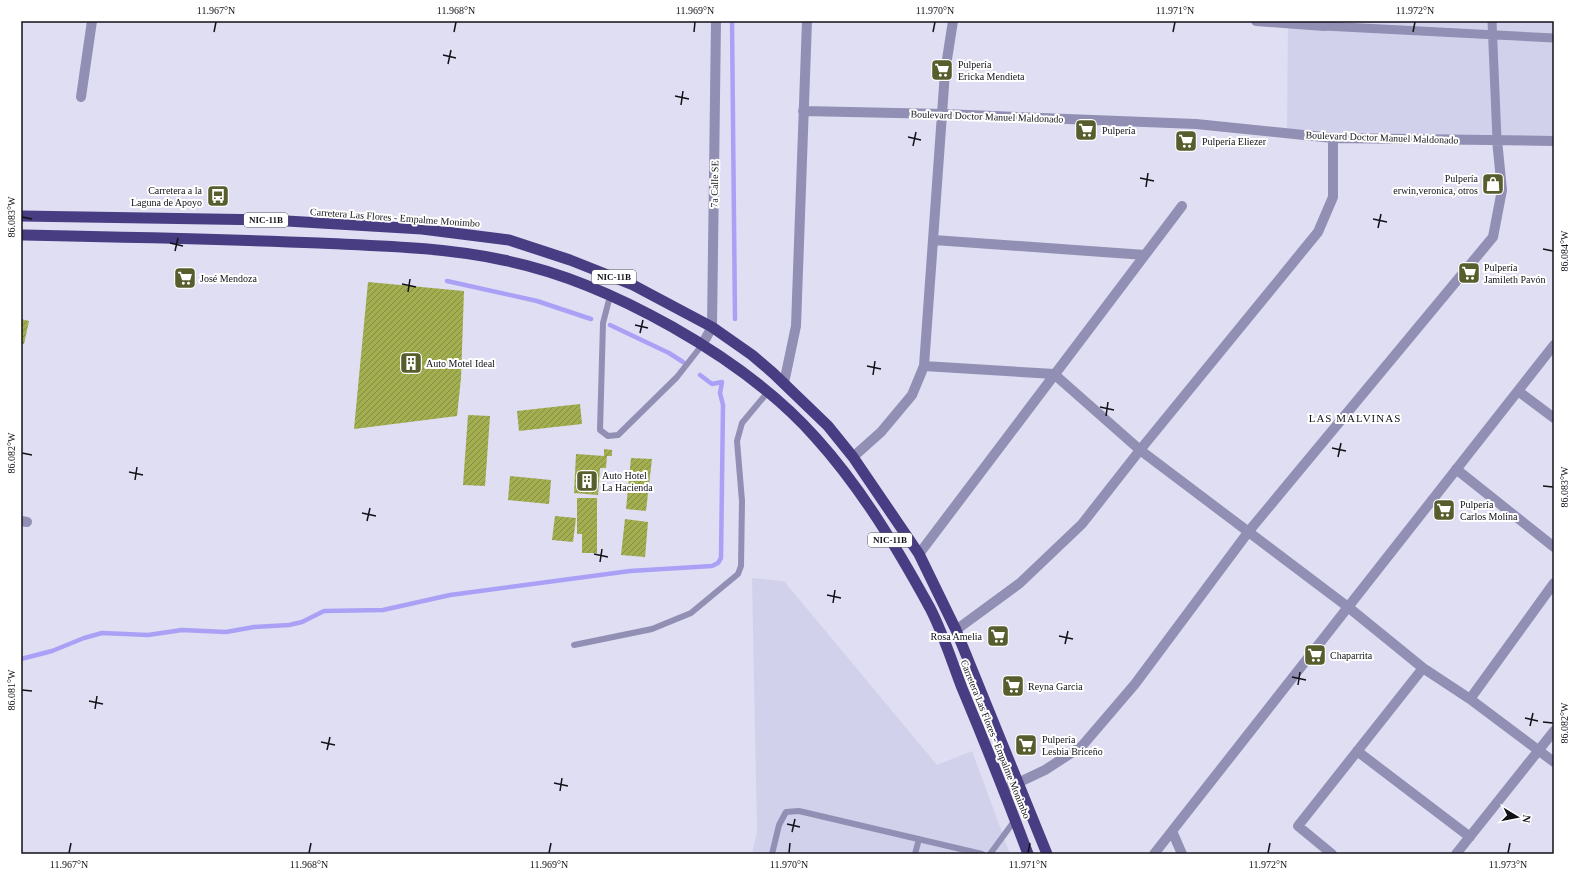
<svg xmlns="http://www.w3.org/2000/svg" width="1575" height="875" font-family="'Times New Roman',serif">
<style>
.built{fill:#d2d1ec}
.lines{fill:none;stroke-linecap:round;stroke-linejoin:round}
.stream{stroke:#aaa1f6;stroke-width:4.5}
.building{fill:url(#building-hatch)}
.service{stroke:#918fb3;stroke-width:6}
.pedestrian{stroke:#918fb3;stroke-width:9}
.minor{stroke:#918fb3;stroke-width:10}
.trunk{stroke:#483d82;stroke-width:11}
.ticks{fill:none;stroke:#111118;stroke-width:1.5}
.labels{text-anchor:middle;stroke-width:4;stroke-linejoin:round;paint-order:stroke}
.shield{fill:#fff;stroke:#58585d;stroke-width:1}
.shield-label{font-size:9px;font-weight:bold;fill:#111118}
.poi-label{font-size:10px;fill:#111118;stroke:#fff;text-anchor:start}
.street-label{font-size:10px;fill:#111118;stroke:#fff}
.neighbourhood-label{font-size:11px;letter-spacing:1px;fill:#111118;stroke:#fff}
.neatline{fill:none;stroke:#111118;stroke-width:1.5}
.ticks-label{font-size:10px;text-anchor:middle;fill:#111118}
</style>
<defs>
<pattern id="building-hatch" width="6" height="6" patternUnits="userSpaceOnUse"><rect width="6" height="6" fill="#a2ae4f"/><path d="M-1 1l2-2M0 6l6-6M5 7l2-2" fill="none" stroke="#838c41"/></pattern>
</defs>
<rect width="100%" height="100%" fill="#dfdef2"/>
<path class="built" d="M1288 21H1554V141L1287 133Z
M752 578 784 581 937 765 972 751 1010 854H752L757 832Z"/>
<g class="lines">
<path class="stream" d="M732 21 735 319
M447 281 537 301 591 319
M610 325 669 353 683 362
M21 659 52 651 84 638 102 633 148 635 182 630 226 632 254 627 289 625 302 622 324 611 383 610 450 595 630 571 712 566 718 563 721 558 723 405 720 393 722 382 712 384 700 375"/>
</g>
<path class="building" d="M368 282 464 291 461 378 457 416 354 429Z
M21 319 29 321 24 344H21Z
M580 404 582 424 519 431 517 411Z
M468 415 490 416 485 486 463 485Z
M604 449 612 450V456H607L606 468H600L598 495 574 493 576 454 604 456Z
M631 458 652 459 646 511 626 509Z
M510 476 551 480 549 504 508 500Z
M577 498H597V553H582V534H577Z
M555 516 576 518 573 542 552 540Z
M625 519 648 522 645 557 621 555Z"/>
<g class="lines">
<path class="service" d="M610 296 603 323 600 430 608 436 618 435 677 377 702 345
M574 645 652 629 691 613 738 574 741 566 742 501 737 441 742 423 767 393
M772 854 779 825 786 812 799 811 982 854
M915 854 919 839
M990 854 1015 820"/>
<path class="pedestrian" d="M1492 21 1497 140
M1324 26 1554 38"/>
<path class="minor" d="M1256 21 1324 26 1323 21
M81 97 92 21
M803 111 943 114 1196 124 1333 138 1554 141
M934 240 1145 255
M702 345 712 327 716 21
M924 366 1054 374 1140 450 1348 607 1423 668 1470 699 1554 762
M784 383 796 326 807 21
M1518 391 1554 418
M853 457 881 432 912 395 924 366 945 72 953 21
M1456 469 1554 547
M21 521 27 522
M919 554 1182 206
M956 630 1020 583 1082 524 1140 450 1318 232 1333 197V138
M1470 699 1554 583
M1357 751 1470 837
M1003 790 1045 770 1082 746 1135 684 1249 531 1493 237 1502 190 1497 140
M1172 831 1182 854
M1154 854 1554 345
M1332 854 1298 826 1423 668
M1456 854 1554 731"/>
<path class="trunk" d="M21 216 270 220 422 229 509 240 570 260 633 285 712 327 752 355 773 373 828 426 853 457 919 554 956 630 1047 854
M21 235C120 237 220 239 319 243 381 246 443 247 503 260 608 281 745 358 816 438 862 489 897 548 930 608 943 633 952 662 962 688 985 743 1007 798 1028 854"/>
</g>
<path class="ticks" d="M214 32 216 22M454 32 456 22M694 32 695 22M933 32 935 22M1173 32 1175 22M1413 32 1415 22M443 55 456 58M448 64 451 50M675 96 689 99M681 105 683 91M908 137 921 140M913 146 916 132M1140 178 1154 181M1146 187 1148 173M22 217 32 219M1373 219 1387 222M1378 228 1381 214M170 243 183 246M1543 249 1553 251M175 251 178 238M402 284 416 287M408 292 410 279M635 325 648 328M640 333 643 320M867 366 881 369M873 375 875 361M1100 407 1114 410M1106 416 1108 402M1332 448 1346 451M22 453 32 455M1338 457 1341 443M129 472 143 475M135 480 137 467M1543 486 1553 487M362 513 376 516M367 521 370 508M594 554 608 557M600 562 602 549M827 595 841 598M833 603 835 590M1059 636 1073 639M1065 644 1068 631M1292 677 1306 680M1298 685 1300 672M22 690 32 691M89 701 103 704M95 709 97 696M1525 718 1538 721M1543 722 1553 723M1530 726 1533 713M321 742 335 745M327 750 330 737M554 783 568 786M560 791 562 778M787 824 800 827M792 832 795 819M69 853 71 843M309 853 311 843M549 853 551 843M789 853 790 843M1028 853 1030 843M1268 853 1270 843M1508 853 1510 843"/>
<defs>
<g id="supermarket-square" transform="scale(1.15)"><rect x="-9" y="-9" width="18" height="18" rx="4" fill="#575d2c" stroke="#fff"/><path d="M-6-5.5h2.5l.6 2H6L4.5 2H-2.5L-4.4-4H-6ZM-1.5 3.2a1.3 1.3 0 1 0 .1 0ZM3 3.2a1.3 1.3 0 1 0 .1 0Z" fill="#fff"/></g>
<g id="shop-square" transform="scale(1.15)"><rect x="-9" y="-9" width="18" height="18" rx="4" fill="#575d2c" stroke="#fff"/><path d="M-5-2.5h2.3a2.7 3.5 0 0 1 5.4 0H5L5.5 6h-11ZM-1.5-2.5h3a1.5 2.3 0 0 0-3 0Z" fill="#fff"/></g>
<g id="bus-square" transform="scale(1.15)"><rect x="-9" y="-9" width="18" height="18" rx="4" fill="#575d2c" stroke="#fff"/><path d="M-5-6H5V4H4V6H2V4H-2V6H-4V4H-5ZM-3.5-4V0h7V-4ZM-3.5 1.2v1.5H-2V1.2ZM2 1.2v1.5H3.5V1.2Z" fill="#fff"/></g>
<g id="building-square" transform="scale(1.15)"><rect x="-9" y="-9" width="18" height="18" rx="4" fill="#575d2c" stroke="#fff"/><path d="M-4-6H4V6H1V3H-1V6H-4ZM-2.5-4.3h1.7v1.8h-1.7ZM.8-4.3h1.7v1.8H.8ZM-2.5-1h1.7V.8h-1.7ZM.8-1h1.7V.8H.8Z" fill="#fff"/></g>
</defs>
<g fill-rule="evenodd">
<use href="#supermarket-square" x="942" y="70"/>
<use href="#supermarket-square" x="1086" y="130"/>
<use href="#supermarket-square" x="1186" y="141"/>
<use href="#shop-square" x="1493" y="184"/>
<use href="#bus-square" x="218" y="196"/>
<use href="#supermarket-square" x="1469" y="273"/>
<use href="#supermarket-square" x="185" y="278"/>
<use href="#building-square" x="411" y="363"/>
<use href="#building-square" x="587" y="481"/>
<use href="#supermarket-square" x="1444" y="510"/>
<use href="#supermarket-square" x="998" y="636"/>
<use href="#supermarket-square" x="1315" y="655"/>
<use href="#supermarket-square" x="1013" y="686"/>
<use href="#supermarket-square" x="1026" y="745"/>
</g>
<g class="labels">
<g class="shield">
<rect x="244" y="213" width="44" height="14" rx="3"/>
<rect x="592" y="270" width="44" height="14" rx="3"/>
<rect x="868" y="533" width="44" height="14" rx="3"/>
</g>
<g class="shield-label">
<text x="266" y="223">NIC-11B</text>
<text x="614" y="280">NIC-11B</text>
<text x="890" y="543">NIC-11B</text>
</g>
<g class="poi-label">
<text x="958" y="68">Pulpería<tspan x="958" dy="12">Ericka Mendieta</tspan></text>
<text x="1102" y="134">Pulpería</text>
<text x="1202" y="145">Pulpería Eliezer</text>
<text x="1478" y="182" text-anchor="end">Pulpería<tspan x="1478" dy="12">erwin,veronica, otros</tspan></text>
<text x="202" y="194" text-anchor="end">Carretera a la<tspan x="202" dy="12">Laguna de Apoyo</tspan></text>
<text x="1484" y="271">Pulpería<tspan x="1484" dy="12">Jamileth Pavón</tspan></text>
<text x="200" y="282">José Mendoza</text>
<text x="426" y="367">Auto Motel Ideal</text>
<text x="602" y="479">Auto Hotel<tspan x="602" dy="12">La Hacienda</tspan></text>
<text x="1460" y="508">Pulpería<tspan x="1460" dy="12">Carlos Molina</tspan></text>
<text x="982" y="640" text-anchor="end">Rosa Amelia</text>
<text x="1330" y="659">Chaparrita</text>
<text x="1028" y="690">Reyna Garcia</text>
<text x="1042" y="743">Pulpería<tspan x="1042" dy="12">Lesbia Briceño</tspan></text>
</g>
<g class="street-label">
<text transform="translate(987 116) rotate(2)" y="4">Boulevard Doctor Manuel Maldonado</text>
<text transform="translate(1382 137) rotate(2)" y="4">Boulevard Doctor Manuel Maldonado</text>
<text transform="translate(714 184) rotate(-89)" y="4">7a Calle SE</text>
<text transform="translate(395 217) rotate(4)" y="4">Carretera Las Flores - Empalme Monimbo</text>
<text transform="translate(996 739) rotate(68)" y="4">Carretera Las Flores - Empalme Monimbo</text>
</g>
<g class="neighbourhood-label">
<text x="1355" y="422">LAS MALVINAS</text>
</g>
</g>
<rect width="1575" height="875" fill="none" stroke="#ffffff" stroke-width="44"/>
<g transform="translate(1517 817) rotate(100)" stroke="#ffffff" stroke-width="3" paint-order="stroke">
<path d="M0-3L7 15L0 10L-7 15Z" fill="#111118"/>
<text y="-6" font-size="11" font-weight="bold" text-anchor="middle" fill="#111118">N</text>
</g>
<rect x="22" y="22" width="1531" height="831" class="neatline"/>
<g class="ticks-label">
<text x="216" y="14">11.967°N</text>
<text x="456" y="14">11.968°N</text>
<text x="695" y="14">11.969°N</text>
<text x="935" y="14">11.970°N</text>
<text x="1175" y="14">11.971°N</text>
<text x="1415" y="14">11.972°N</text>
<text transform="translate(11 217) rotate(-90)" y="4">86.083°W</text>
<text transform="translate(1564 251) rotate(-90)" y="4">86.084°W</text>
<text transform="translate(11 453) rotate(-90)" y="4">86.082°W</text>
<text transform="translate(1564 487) rotate(-90)" y="4">86.083°W</text>
<text transform="translate(11 690) rotate(-90)" y="4">86.081°W</text>
<text transform="translate(1564 723) rotate(-90)" y="4">86.082°W</text>
<text x="69" y="868">11.967°N</text>
<text x="309" y="868">11.968°N</text>
<text x="549" y="868">11.969°N</text>
<text x="789" y="868">11.970°N</text>
<text x="1028" y="868">11.971°N</text>
<text x="1268" y="868">11.972°N</text>
<text x="1508" y="868">11.973°N</text>
</g>
</svg>
